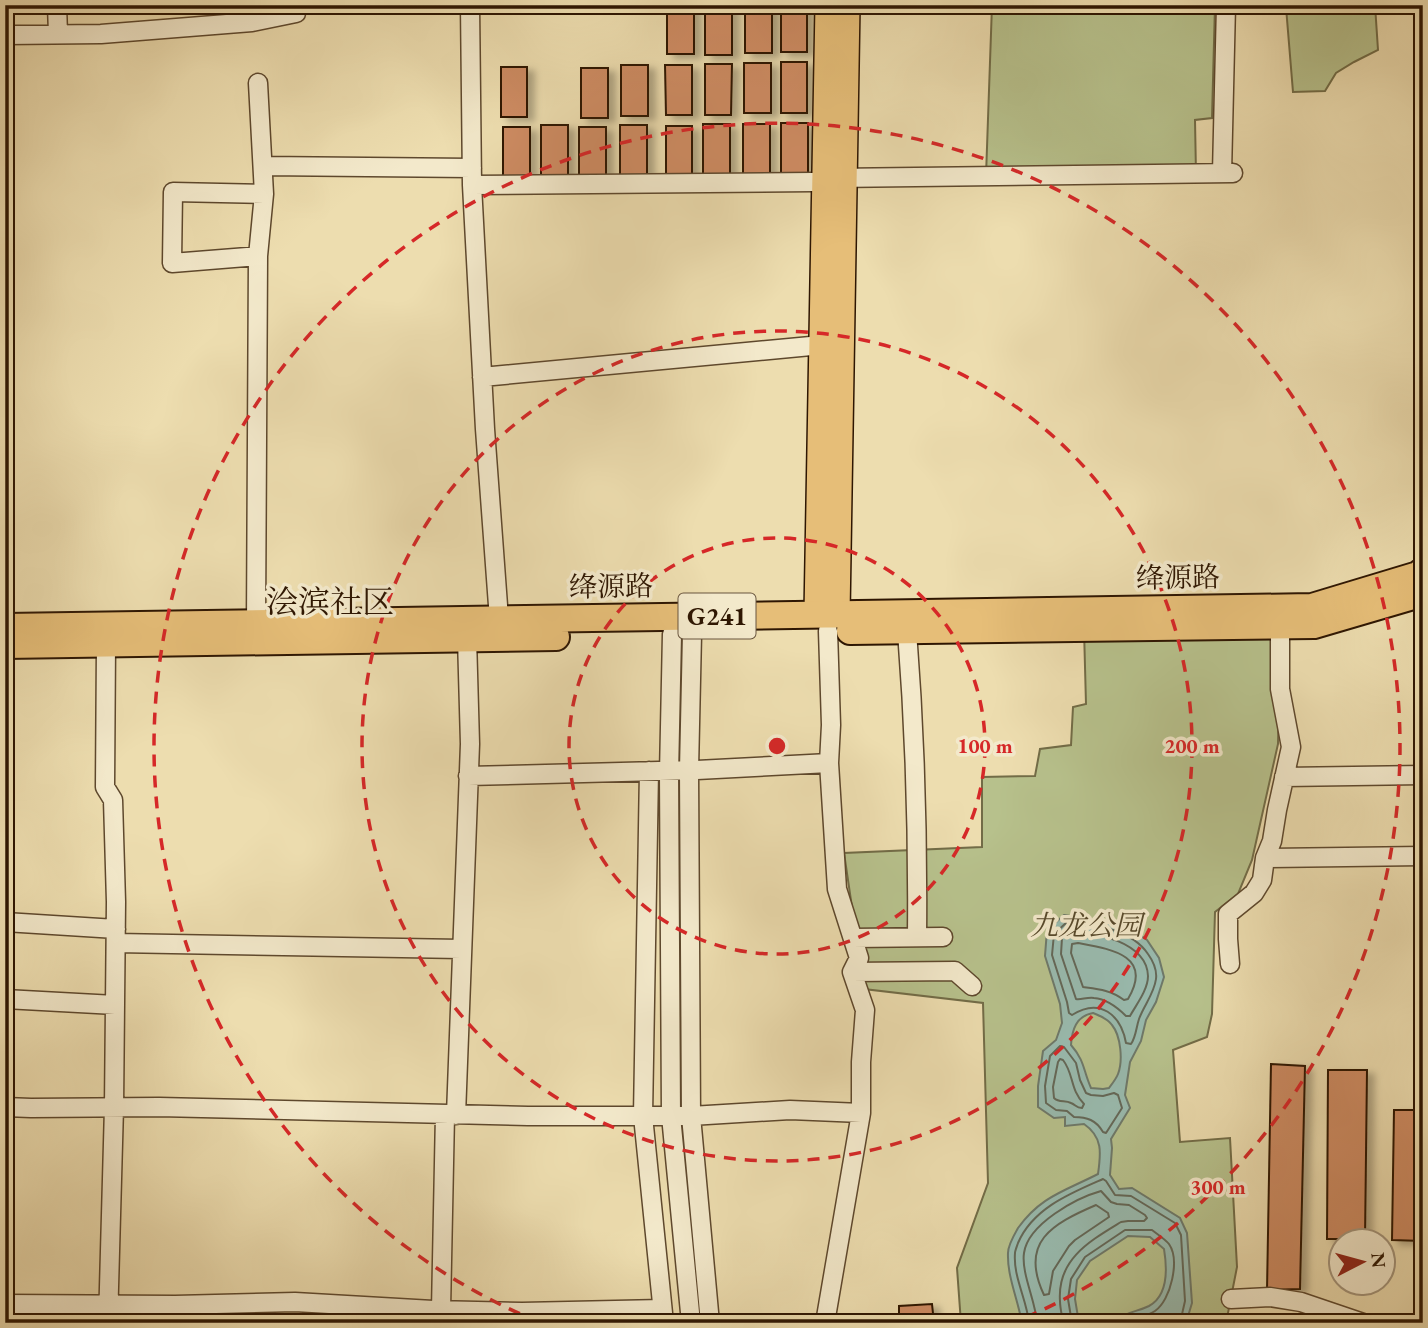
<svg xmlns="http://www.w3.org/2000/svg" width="1428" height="1328" font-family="'EB Garamond','Noto Serif SC',serif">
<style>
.green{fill:#b7c18c;stroke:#726c47;stroke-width:2}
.water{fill:#99bbaf;stroke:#6e796a;stroke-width:2;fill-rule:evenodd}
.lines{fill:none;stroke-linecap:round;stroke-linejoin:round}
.shore{stroke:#646858;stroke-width:2}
.building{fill:#cd8b62;stroke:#2e1602;stroke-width:2;filter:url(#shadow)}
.minor-casing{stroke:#5e482d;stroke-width:21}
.major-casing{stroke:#2e1602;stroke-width:26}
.highway-casing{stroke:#2e1602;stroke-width:30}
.minor{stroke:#f3e9cb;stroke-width:18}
.major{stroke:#e6be78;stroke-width:23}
.highway{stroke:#e6be78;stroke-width:26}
.ring{fill:none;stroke:#d62828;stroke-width:3.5;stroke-dasharray:12 9}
.labels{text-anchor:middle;stroke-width:7;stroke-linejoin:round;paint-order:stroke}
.shield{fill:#f3e9cb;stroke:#69553e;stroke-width:2}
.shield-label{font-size:26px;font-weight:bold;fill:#2e1602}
.street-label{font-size:28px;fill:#2e1602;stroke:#f3e9cb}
.park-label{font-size:28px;font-style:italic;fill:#57492b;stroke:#f3e9cb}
.quarter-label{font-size:32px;fill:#2e1602;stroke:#f3e9cb}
.centre{fill:#d62828;stroke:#f3e9cb;stroke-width:3.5}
.ring-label{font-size:21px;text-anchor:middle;font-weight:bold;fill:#d62828;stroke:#f3e9cb;stroke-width:7;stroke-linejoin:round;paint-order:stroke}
</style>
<defs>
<filter id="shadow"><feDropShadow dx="7" dy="4" stdDeviation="3.5" flood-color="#0004"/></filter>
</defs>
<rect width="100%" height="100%" fill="#edddaf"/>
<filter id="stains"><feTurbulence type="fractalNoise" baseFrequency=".00286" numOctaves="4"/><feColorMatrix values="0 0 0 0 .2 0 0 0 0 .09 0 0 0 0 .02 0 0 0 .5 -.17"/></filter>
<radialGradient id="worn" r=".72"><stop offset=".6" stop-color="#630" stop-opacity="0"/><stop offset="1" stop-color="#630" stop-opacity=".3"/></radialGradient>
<path class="green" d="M992 5H1215L1212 118 1195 120 1196 174 986 176Z
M1294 5H1375L1378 50 1354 62 1336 73 1325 91 1293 92 1286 7Z
M1280 626 1278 744 1252 860 1238 894 1215 912 1212 1014 1207 1037 1173 1050 1180 1142 1230 1138 1237 1267 1226 1323H961L957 1268 988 1183 983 1003 864 989 844 853 982 847V777L1035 776 1040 749 1071 745 1073 707 1086 704 1084 629Z"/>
<path class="water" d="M1064 915 1109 922 1130 928 1147 940 1159 958 1164 977 1156 1002 1146 1020 1141 1041 1130 1062 1125 1095 1130 1108 1111 1139 1112 1148 1110 1175 1119 1189 1132 1188 1180 1218 1187 1233 1192 1303 1186 1323H1115C1127 1310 1135 1313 1149 1306 1169 1295 1167 1267 1164 1249L1150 1237 1128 1236 1090 1261 1077 1280 1075 1299 1079 1323H1022C1018 1300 1007 1276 1008 1253 1008 1245 1014 1235 1018 1228 1041 1196 1065 1191 1098 1174 1101 1153 1103 1137 1084 1124L1065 1126V1117L1054 1118 1038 1107V1086L1043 1051 1056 1040 1062 1023 1060 1004 1045 956 1047 930ZM1093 1013C1100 1016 1107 1018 1112 1025 1121 1036 1123 1061 1118 1074 1116 1079 1112 1084 1109 1088L1103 1089 1091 1088C1083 1070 1085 1061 1071 1045 1072 1030 1076 1016 1093 1013Z"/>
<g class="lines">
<path class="shore" d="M1066 923C1094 923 1132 930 1148 954 1153 961 1157 971 1156 979 1154 994 1144 1005 1139 1019 1136 1028 1136 1037 1131 1044L1126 1043C1121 1015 1100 997 1072 1015L1069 1013 1067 1002 1052 955 1054 934Z
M1068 932C1094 931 1147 942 1148 976 1148 990 1136 1005 1130 1016H1126C1118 1008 1107 999 1094 998 1087 997 1081 1000 1076 999L1061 954 1062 938Z
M1078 943C1110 949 1154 955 1128 999L1124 1000C1111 990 1098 989 1083 987L1071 953 1072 944Z
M1060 1046 1064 1047 1076 1063 1080 1080 1086 1093 1091 1095 1103 1096 1114 1093 1118 1095 1122 1108 1106 1133 1103 1132C1096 1120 1087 1117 1074 1117L1067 1111 1056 1110 1046 1103 1045 1086 1050 1056Z
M1060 1059 1063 1060C1074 1074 1070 1090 1084 1104L1082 1108C1076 1108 1076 1105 1071 1103 1065 1100 1059 1103 1054 1098L1053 1087 1058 1062Z
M1096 1205 1108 1213 1109 1217 1075 1240 1069 1246 1053 1271 1049 1294 1044 1295C1019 1242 1052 1224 1096 1205Z
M1029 1323C1027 1300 1013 1277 1015 1253 1015 1251 1017 1246 1018 1243 1033 1208 1071 1193 1103 1179L1106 1181 1115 1195 1131 1196 1175 1223 1181 1235 1185 1301 1180 1323
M1037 1323C1036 1302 1021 1273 1024 1253 1028 1224 1076 1198 1101 1191L1111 1202 1117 1204 1129 1205 1145 1215 1147 1218 1144 1221H1128L1121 1222C1090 1241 1057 1259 1060 1301 1060 1308 1062 1315 1063 1323
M1072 1323 1068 1299 1071 1279 1085 1257 1125 1230H1152C1157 1234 1165 1239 1169 1244 1180 1260 1171 1300 1155 1311 1146 1317 1133 1317 1124 1323"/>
</g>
<path class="building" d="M667 5H694V54H667Z
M705 5H732V55H705Z
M745 5H772V53H745Z
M781 5H807V52H781Z
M781 62H807V113H781Z
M744 63H771V113H744Z
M705 64H732L731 115H705Z
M621 65H648V116H621Z
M665 65H692V115H666Z
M501 67H527V117H501Z
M581 68H608V118H581Z
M781 123H808V173H781Z
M703 124H730V175H703Z
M743 124H770V174H743Z
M541 125H568V176H541Z
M620 125H647V175H620Z
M666 126H692V176H666Z
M503 127H530V177H503Z
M579 127H606V177H579Z
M1271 1064 1305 1066 1300 1289 1267 1290Z
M1328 1070H1367L1365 1239H1327Z
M1394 1110H1423V1241L1392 1240Z
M932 1304 934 1323H899V1306Z"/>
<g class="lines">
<g class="minor-casing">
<path id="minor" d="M57 5 58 34
M470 5 472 185 485 429 499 619
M5 35 101 34 252 22 296 13 297 5
M263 166 472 168
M1222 173 1226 5
M834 178 1233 173
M472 185 813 182
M258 256 264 194
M482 377 832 344
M256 623 258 256 172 263 173 192 264 194 258 83
M907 631C915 733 918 835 917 937
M672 634 669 774 671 1116 691 1323
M692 634 689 770 691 1116 710 1323
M106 644 105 787 113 800 116 902 114 1107 108 1323
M649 771 643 1116 664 1323
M468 776 697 770 829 763
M1284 777 1423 775
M1265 858 1423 856
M5 922 116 929
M853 938 943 937
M116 943 461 949
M1230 964 1228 939V914L1254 893 1262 880 1265 858 1272 841 1277 810 1291 747 1280 689V626
M852 972 955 971 972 986
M5 999 115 1005
M5 1107 31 1108 159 1107 528 1116H691L790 1110 861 1113
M456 1115 470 744 467 638
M1231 1299 1270 1297 1301 1302 1363 1323
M5 1304 175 1305 295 1302 433 1310 522 1312 662 1309
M441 1310 445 1114
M825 1323 861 1113V1062L865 1010 852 972 859 958 837 889 829 763 831 725 828 631"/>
</g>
<g class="major-casing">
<path id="major" d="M816 614 827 5
M838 614 848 5"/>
</g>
<g class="highway-casing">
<path id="highway" d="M5 627 1312 607 1418 575 1423 571
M850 631 1314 625 1423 593
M5 645 556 637"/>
</g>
<use href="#minor" class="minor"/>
<use href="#major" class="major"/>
<use href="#highway" class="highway"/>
</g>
<g class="ring">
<circle cx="777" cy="746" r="208"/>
<circle cx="777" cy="746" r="415"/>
<path d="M539 1322A623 623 0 1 1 1015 1322"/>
</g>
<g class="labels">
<rect class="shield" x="678.5" y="593.5" width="77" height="45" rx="5"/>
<g class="shield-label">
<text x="717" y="625">G241</text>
</g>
<g class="street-label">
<text transform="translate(1178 577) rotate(-1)" y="10">绛源路</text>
<text transform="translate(611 586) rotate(-1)" y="10">绛源路</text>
</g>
<g class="park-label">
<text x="1086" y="935">九龙公园</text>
</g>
<g class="quarter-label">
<text x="330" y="613">浍滨社区</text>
</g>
</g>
<circle cx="777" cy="746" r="10" class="centre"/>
<g class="ring-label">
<text x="985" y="753">100 m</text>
<text x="1192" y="753">200 m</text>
<text x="1218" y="1194">300 m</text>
</g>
<rect width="1428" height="1328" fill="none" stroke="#edddaf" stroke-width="28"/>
<rect x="7" y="7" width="1414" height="1314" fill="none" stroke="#2e1602" stroke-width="3.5"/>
<rect x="14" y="14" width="1400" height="1300" fill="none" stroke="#2e1602" stroke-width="2"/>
<g transform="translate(1362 1262) rotate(84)"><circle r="33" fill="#f3e9cb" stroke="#a4957b" stroke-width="2"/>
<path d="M0-5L12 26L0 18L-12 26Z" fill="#8f2418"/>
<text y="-10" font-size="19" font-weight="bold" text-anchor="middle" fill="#2e1602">N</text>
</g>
<rect width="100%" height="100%" filter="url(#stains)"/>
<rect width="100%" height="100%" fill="url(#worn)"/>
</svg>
